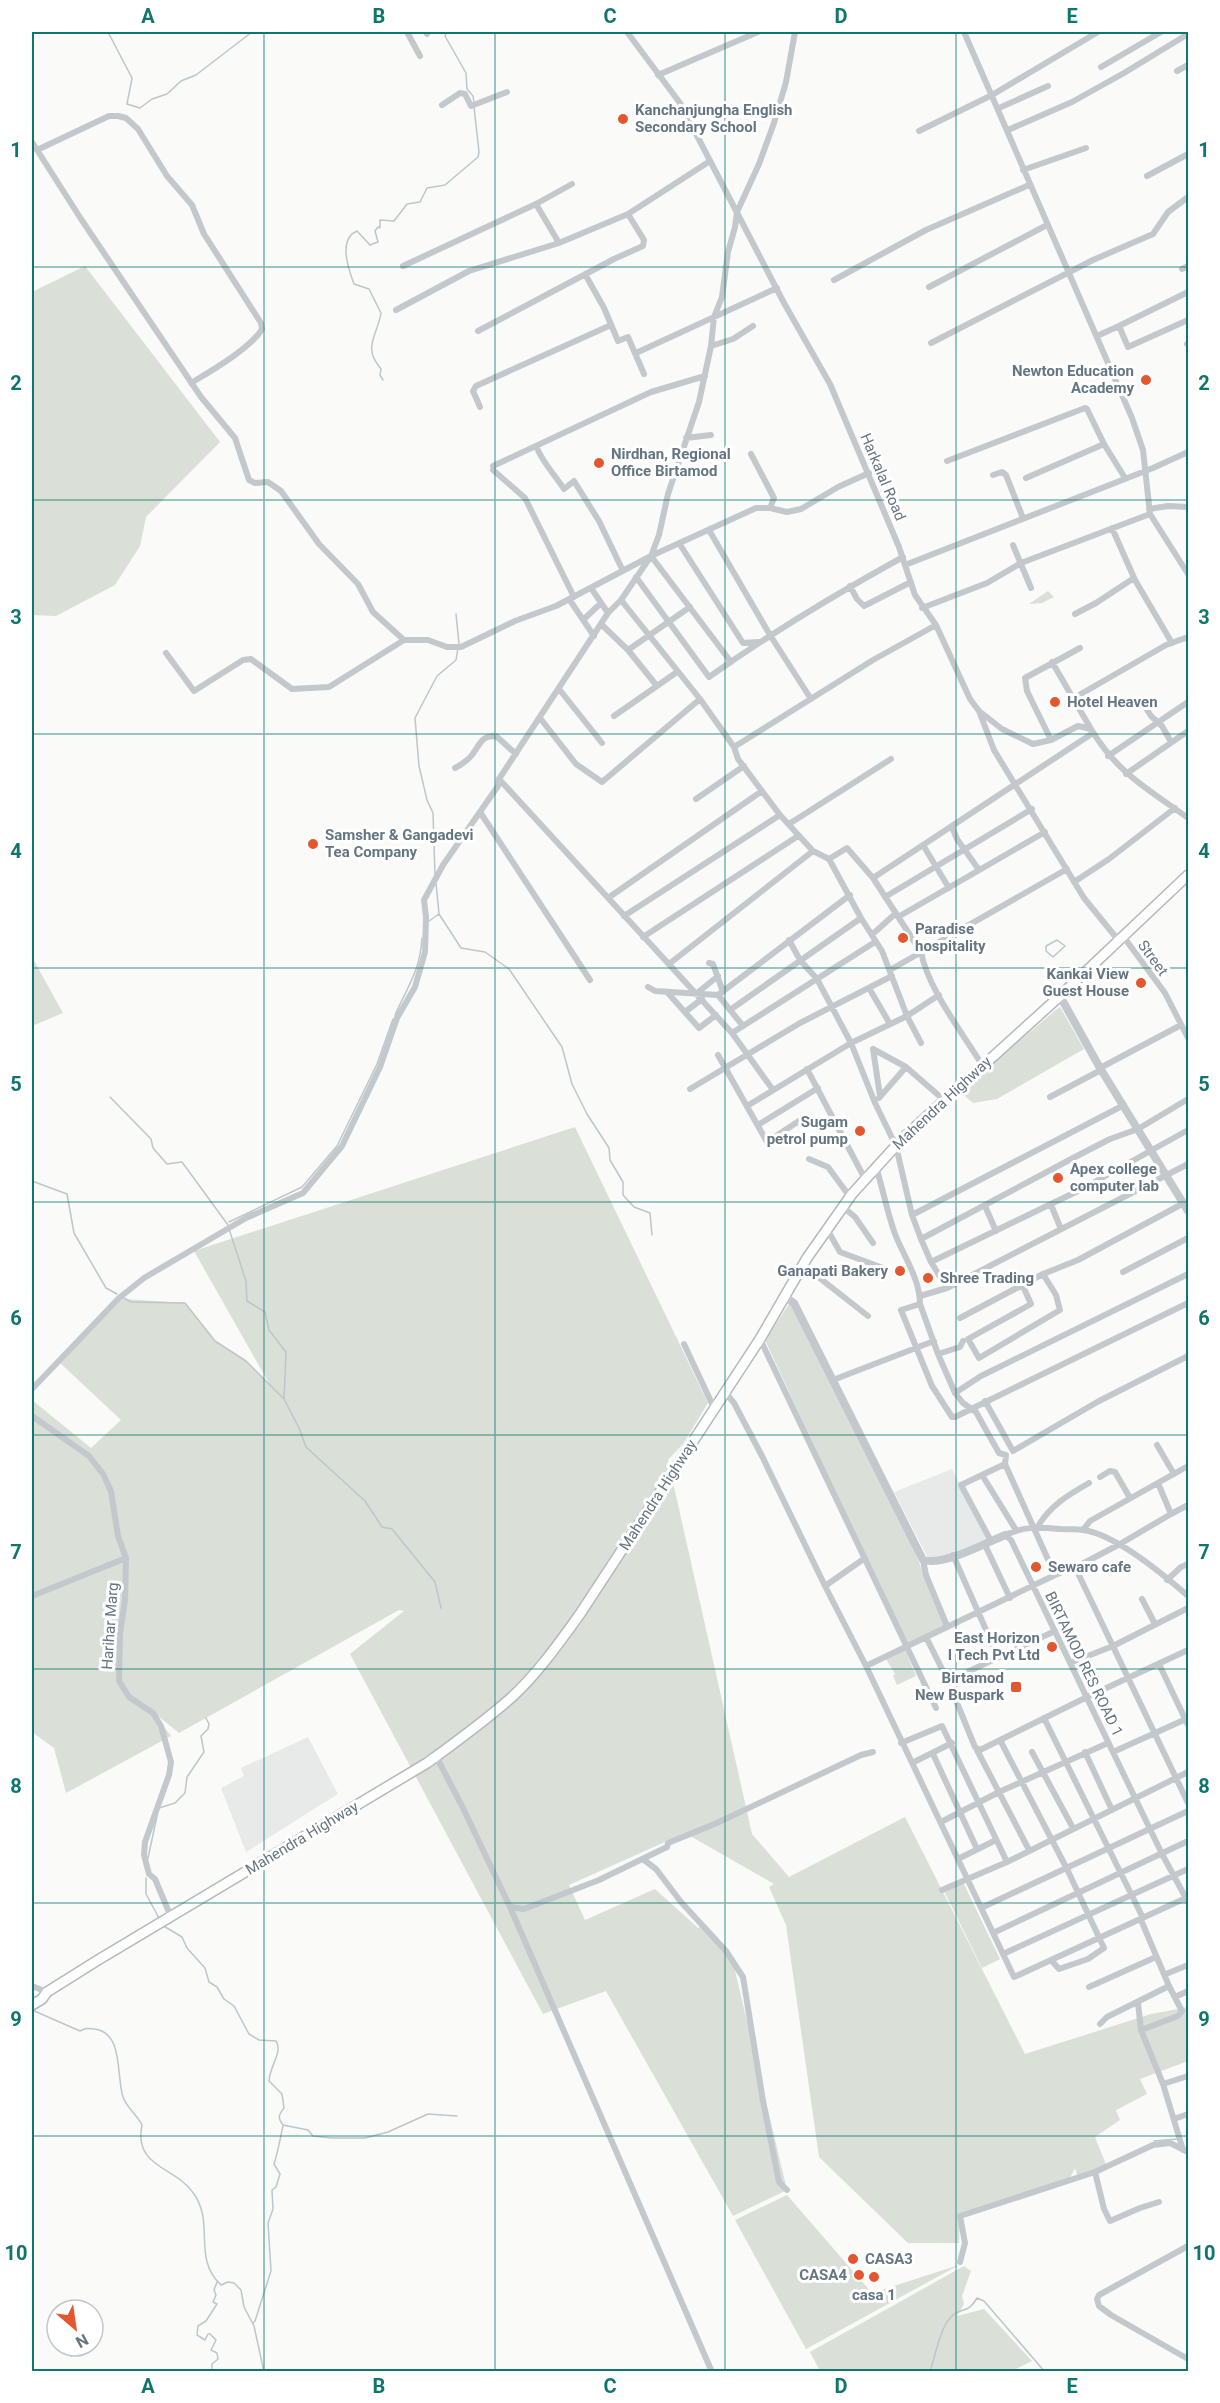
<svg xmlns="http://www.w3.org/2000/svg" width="1220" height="2403" font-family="Roboto,sans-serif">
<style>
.built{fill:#e8e9e9}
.green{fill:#dadfd7}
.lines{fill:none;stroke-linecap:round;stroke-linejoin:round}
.stream{stroke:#bbc7cb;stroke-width:1.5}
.trunk-casing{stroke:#b4b9bd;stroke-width:12}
.minor{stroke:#c3c8cc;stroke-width:6}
.tertiary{stroke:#c3c8cc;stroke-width:8}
.trunk{stroke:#fff;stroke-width:9}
.grid{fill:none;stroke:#0f766e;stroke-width:1.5;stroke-opacity:0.55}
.poi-dot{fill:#e4572e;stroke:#fff;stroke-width:2}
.labels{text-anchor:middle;stroke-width:6;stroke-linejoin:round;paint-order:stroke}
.poi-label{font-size:15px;font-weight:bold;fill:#657683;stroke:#fff;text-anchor:start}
.street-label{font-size:15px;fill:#657683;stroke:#fff}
.neatline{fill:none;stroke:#0f766e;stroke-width:2}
.grid-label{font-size:20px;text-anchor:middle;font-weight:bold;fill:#0f766e}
</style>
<rect width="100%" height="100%" fill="#fafaf8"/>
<path class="built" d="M952 1469 988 1540 982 1544 944 1557 928 1558 894 1492Z
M308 1737 338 1794 246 1852 221 1788 244 1776 241 1768Z"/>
<path class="green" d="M85 266 220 442 146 517 140 546 115 585 56 616 32 615V292Z
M1048 591 1054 597 1042 603 1029 604Z
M32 957 63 1013 32 1026Z
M1060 1007 1084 1049 997 1099 973 1103 964 1095C974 1071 1000 1056 1020 1040 1034 1030 1046 1017 1060 1007Z
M575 1127 708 1403 683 1444 668 1460 752 1834 789 1877 905 1817 1025 2054 1151 2014 1188 2007V2061L1140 2079 1147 2094 1116 2110 1120 2120 1095 2137 1107 2167 1078 2178 1075 2168 1069 2180 960 2216 959 2243H908L819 2157 786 1925 769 1887 774 1884 685 1833 569 1885 585 1920 655 1889 698 1928 702 1926 732 1958 787 2190 733 2216 606 1991 543 2014 350 1654 404 1611 399 1610 179 1733 152 1711 171 1736 66 1793 54 1748 32 1732V1400L91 1448 121 1420 59 1362 122 1299 185 1303 215 1341 246 1361 270 1385 194 1251Z
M791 1301 913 1548 929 1586 948 1624 906 1645 765 1340Z
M905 1650 916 1676 897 1685 893 1676 895 1674 886 1659Z
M963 1882 1000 1959 982 1968 944 1891Z
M787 2195 872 2293 959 2265 806 2349 735 2220Z
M964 2266 971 2271 962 2296 964 2304 957 2316 984 2309 1032 2361 1012 2371H820L810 2352Z"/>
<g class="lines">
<path class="stream" d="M108 32 132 78 127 104 140 108 152 99 167 94 181 81 196 75 252 32
M447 32 445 36 466 73 467 89 473 96 474 102
M383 380 380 375 381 369C362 347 377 337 381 313L369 289 354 284C348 268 338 239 357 231L370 245 378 242 375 231 378 227 380 228V220L394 221 407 204 420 202 427 188 445 185 478 157 479 152 474 107
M456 614 459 644
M435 876 433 813 427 800 419 766 415 718 437 676 456 660 458 648
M436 883 439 914 461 948 485 952 509 969 562 1047 572 1084 587 1114 609 1148 610 1160 623 1182V1195L634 1207 650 1213 652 1235
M429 921 439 914
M1057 940 1065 946 1053 957 1046 951V946Z
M395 1015C408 986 420 971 422 938
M110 1097 151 1139 153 1148 167 1164 182 1162 228 1225
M32 1181 67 1194 74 1233 106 1288 117 1294
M229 1222 302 1187 337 1146 377 1064 393 1019
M229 1229 246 1281 247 1301 265 1312 269 1330 286 1352 284 1399 299 1428 306 1447 365 1501 382 1527 392 1529 435 1582 441 1608
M124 1298 131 1302 185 1303 215 1341 246 1361 283 1398
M159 1808 175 1803 185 1793 187 1777 204 1752 201 1736 208 1729 209 1724 206 1718
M148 1858 157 1816
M146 1878V1894L159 1918
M162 1925 182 1937 187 1948 205 1968 209 1982 217 1987 224 1999 234 2006 249 2034 259 2040 276 2041C283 2052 270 2065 269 2081L282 2094 284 2108C279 2115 277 2117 283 2125L308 2130 313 2136 332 2138H365L388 2132 428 2114 457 2116
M32 2010 80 2031C86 2028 88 2028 94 2029 124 2032 116 2076 123 2097 127 2108 137 2115 142 2125 133 2168 177 2167 194 2194 215 2224 192 2258 221 2285L228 2282 234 2283 241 2290 244 2307 254 2326 264 2372
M1154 2141 1177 2139
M253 2323 255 2321 271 2271 268 2223 273 2209 272 2190 276 2187 280 2174 274 2164C278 2152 280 2139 283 2126
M212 2372V2364L218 2359 217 2353 211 2350 216 2340 210 2334H208L205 2340 197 2335 198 2326 206 2321 217 2304 213 2302 216 2295 214 2290 217 2282
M930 2372C935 2357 940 2328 951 2317 962 2306 967 2315 977 2298L984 2301 1045 2372"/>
<g class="trunk-casing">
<path id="trunk" d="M32 2005 42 1999 47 1992 98 1960 427 1763C456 1742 485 1721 512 1697 538 1673 559 1643 580 1614L760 1339 807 1258 852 1194 903 1138 1060 996 1188 875"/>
</g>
<path class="minor" d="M407 32 420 56
M426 32 427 34
M627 32 680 103 784 303 830 384 899 547 915 595 936 625 970 699 979 711 1002 729 1033 744 1051 740 1078 726 1091 729C1117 773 1148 789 1188 818
M964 32 1132 418 1143 450 1150 514 1188 574
M1101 67 1161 32
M1177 71 1188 65
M658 75 758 32
M442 105 460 93 465 94 471 106 507 92
M999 108 1048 86
M1008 130 1072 102 1124 73 1188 34
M919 131 992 95 1098 32
M32 142 81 219 201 397 235 438 249 480 255 483 268 482 281 491 319 544 358 584 373 612 404 640
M37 150 109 116H118L126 118 138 129 167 176 192 205 204 234 261 323 262 329C251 348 211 371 191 383
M1023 170 1086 148
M1147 176 1188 154
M536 204 559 243
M403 266 536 204 572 184
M1182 269 1188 266
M585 274 604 308 618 341 628 337 644 374
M834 280 926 230 1029 185
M929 287 1047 225
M396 310 469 271 559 243 628 214 710 161
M1119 326 1188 292
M478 331 614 259 643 246 644 240 628 214
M1097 336 1119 326 1128 347 1188 320
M931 343 1093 260 1153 234 1168 212 1188 197
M1187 344 1188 343
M711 346 733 339 753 326
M636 353 777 288
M480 407 473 391 476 386 611 325
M686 438 711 435
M537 448C543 463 555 475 564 489L574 481 599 521 623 571
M751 454 774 498 770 508
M947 461 1085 408 1087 409 1104 444 1125 478
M493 466 651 392 705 376
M493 470 525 498 574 597
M993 475 1002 472 1006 475 1023 518
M1026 478 1104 444
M1149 509 1168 506 1188 507
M1112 528 1135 580 1172 643
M709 530 770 635 811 699
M679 543 743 643 758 642
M1013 545 1031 588
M651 556 731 662
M905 565 1153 468 1188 452
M636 577 709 677C771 633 836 594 903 557
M850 586 857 599 864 606 911 582
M591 588 608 613
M569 599 594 636
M621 600 700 699 734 747 738 759 780 815 813 851 829 859 861 918 882 951 907 1016 921 1043
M922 608 987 583 1021 563 1150 514
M1075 614 1096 603 1134 578
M583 620 601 603
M602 625 628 650 657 686
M628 650 690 607
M166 653 194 691 243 660 251 659 292 689 329 687 404 640H428L447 647H461L515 621 556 606 651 556 756 508H770L787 512 801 509 838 487 869 473
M1052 662 1091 729
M559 689 602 743
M1074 698 1166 645 1188 637
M1146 708 1151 716 1162 726 1171 742
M979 711 994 750 1084 898 1119 941
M614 716 677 672
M540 718 576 764 602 782 700 699
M1051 740 1027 691 1025 678 1080 648
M734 747 873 660 936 625
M1108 756 1188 702
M455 768C461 765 471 758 474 752 481 742 482 736 496 736L516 754
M1126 774 1188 731
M499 779 732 1033 773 1090
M696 799 744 766
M480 812 590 980
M789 824 891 759
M952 827 957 839 979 870
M923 845 949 888
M829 859 847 848 873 878 921 952C928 989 962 1032 982 1065
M873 878 1093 733
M1074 882 1109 859 1175 808
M885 897 1032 809
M608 898 762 791
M624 916 780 815
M898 917 1045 832
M875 932 896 913
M1123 936 1165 993 1188 1038
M643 937 798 836
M789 940 800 960 817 979 851 1043 875 1103 896 1146 912 1215 1124 1105
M709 963 713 964 723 992
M669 964 813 851
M890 970 1067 869
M648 987 655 991 718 995
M869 988 890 1024
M667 992 699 1028 716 1015
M696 994 718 976
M730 1010 861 918
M685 1012 702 999
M743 1026 718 995 850 895
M732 1033 875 942
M873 1049 906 1067 944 1100
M873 1049 880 1096
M718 1055 767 1142 802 1119
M1100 1068 1181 1025
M807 1069 865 1179
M690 1089 800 1023 892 976
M1050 1097 1101 1070
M879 1098 906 1067
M747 1106 851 1043 907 1016 939 995
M758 1125 818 1088
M809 1159 828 1167 850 1197
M876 1167C883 1189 887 1212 895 1234 904 1257 920 1279 920 1304L938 1354 955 1393 963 1403 976 1412 999 1453 1006 1455 1005 1464 1055 1575
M1051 1205 1061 1229
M985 1206 996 1231
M843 1207 855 1217 873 1243
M912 1215 921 1239 1073 1158 1110 1139 1138 1129 1188 1099
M827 1229 840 1252 883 1268
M921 1239 931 1262 947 1288
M931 1262 1082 1189 1188 1130
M803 1265 868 1316
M1123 1272 1188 1238
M1022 1284 1031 1304 968 1339 979 1358 1060 1310 1056 1295 1043 1274
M920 1296 947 1288 1188 1164
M920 1304 901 1310 932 1386 952 1417H955L1188 1303
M960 1318 1043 1274 1078 1260 1184 1203
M760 1339 936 1708
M684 1344 714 1408
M938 1354 960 1347 963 1341
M833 1380 934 1341
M32 1389 119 1298 144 1278 246 1218 303 1193 342 1146 380 1067 397 1018 415 987 425 952 426 917 424 900 443 865 498 786 499 779 608 613 621 600 651 556 659 535 668 494 699 402 711 346 714 317 722 297 728 252 735 227 737 212 759 164 774 123 786 82 795 32
M725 1392 734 1403 762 1456 825 1586 866 1666 1014 1977 1188 1897
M955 1393 981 1376 1188 1274
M985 1401 1013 1451 1099 1401 1188 1356
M32 1416 89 1456 103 1474 111 1491 118 1536 126 1558 125 1600 120 1633 119 1681 129 1697 153 1713 161 1726 171 1762 169 1775 145 1842 144 1855 149 1874 155 1879 171 1917
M1157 1445 1174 1474
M982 1475 1016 1530
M1100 1477 1110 1471 1115 1472 1130 1498
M1171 1514 1188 1505
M1038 1526C1051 1505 1068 1495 1089 1483
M1083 1530 1090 1521 1188 1466
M991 1541 961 1485 1005 1464
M985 1545 1010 1598
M953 1555 998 1657
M923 1560 926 1575 947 1626
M1075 1567 1188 1803
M1167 1580 1181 1567 1188 1564
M825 1586 865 1558
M32 1596 126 1558
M1188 1596C1164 1575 1115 1534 1083 1530 1075 1529 1067 1529 1060 1529 1038 1527 1026 1526 1005 1535L1011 1540 1162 1854 1188 1902
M1142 1599 1155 1624
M926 1637 948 1681 975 1747 980 1750 1087 1697 1188 1650
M1070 1663 1113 1646 1188 1608
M1159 1664 1188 1725
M866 1666 1055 1575 1080 1565 1120 1544 1171 1514 1158 1483
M948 1681 1055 1631
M1044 1718 1143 1918
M1000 1740 1067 1869 1104 1948 1088 1959 1059 1969 1051 1960
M901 1743 942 1726 1007 1862
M977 1750 1029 1850
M1032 1752 1073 1828
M1085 1752 1112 1810
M1113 1752 1186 1719
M933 1754 977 1849
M436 1756 463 1808 510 1907 524 1909 599 1880 667 1847 668 1843 717 1823 861 1755 873 1752
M912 1763 952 1743
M941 1822 999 1792 1108 1743
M958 1859 996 1840
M644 1860 656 1869 681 1902 726 1951 743 1977 763 2101 779 2182 787 2190
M942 1890 1007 1862 1188 1772
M510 1907 712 2372
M981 1908 1188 1811
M1141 1920 1169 1986 1182 2011 1178 2016 1141 2030
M993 1933 1188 1841
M1003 1954 1188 1869
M1166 1974 1188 1965
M32 1986 47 1992
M1089 1987 1156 1957
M1175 1997 1188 1991
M1138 2003 1141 2030 1163 2084 1183 2150
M1100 2024 1107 2017 1169 1986
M1163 2084 1188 2076
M1174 2119 1188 2114
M1095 2172 1104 2209 1110 2221 1140 2208 1159 2202
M1188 2246 1099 2295 1097 2299 1099 2306 1111 2315 1188 2359
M960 2262 965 2243 960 2216 1095 2172 1153 2145 1170 2143 1188 2152"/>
<path class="tertiary" d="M1060 996 1100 1068 1188 1211
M785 1297 794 1303 923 1560C944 1566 986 1543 1005 1535"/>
<use href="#trunk" class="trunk"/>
</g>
<path class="grid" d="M264 32V2372M495 32V2372M725 32V2372M956 32V2372M32 267H1188M32 500H1188M32 734H1188M32 968H1188M32 1202H1188M32 1435H1188M32 1669H1188M32 1903H1188M32 2136H1188"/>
<g class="poi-dot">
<circle cx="623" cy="119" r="6"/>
<circle cx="1146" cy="380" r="6"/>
<circle cx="599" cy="463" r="6"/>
<circle cx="1055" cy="702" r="6"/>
<circle cx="313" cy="844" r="6"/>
<circle cx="903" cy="938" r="6"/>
<circle cx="1141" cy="983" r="6"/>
<circle cx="860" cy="1131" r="6"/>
<circle cx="1058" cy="1178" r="6"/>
<circle cx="900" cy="1271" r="6"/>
<circle cx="928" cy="1278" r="6"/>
<circle cx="1036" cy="1567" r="6"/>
<circle cx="1052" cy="1647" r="6"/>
<rect x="1010" y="1681" width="12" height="12" rx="3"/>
<circle cx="853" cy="2259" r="6"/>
<circle cx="859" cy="2275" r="6"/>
<circle cx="874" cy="2277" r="6"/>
</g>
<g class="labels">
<g class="poi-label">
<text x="635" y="115">Kanchanjungha English<tspan x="635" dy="17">Secondary School</tspan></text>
<text x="1134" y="376" text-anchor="end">Newton Education<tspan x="1134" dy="17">Academy</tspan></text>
<text x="611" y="459">Nirdhan, Regional<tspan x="611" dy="17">Office Birtamod</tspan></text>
<text x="1067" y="707">Hotel Heaven</text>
<text x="325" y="840">Samsher &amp; Gangadevi<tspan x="325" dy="17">Tea Company</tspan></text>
<text x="915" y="934">Paradise<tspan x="915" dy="17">hospitality</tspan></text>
<text x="1129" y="979" text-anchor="end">Kankai View<tspan x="1129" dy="17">Guest House</tspan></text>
<text x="848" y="1127" text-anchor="end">Sugam<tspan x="848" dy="17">petrol pump</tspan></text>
<text x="1070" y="1174">Apex college<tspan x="1070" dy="17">computer lab</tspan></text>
<text x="888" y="1276" text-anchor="end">Ganapati Bakery</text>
<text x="940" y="1283">Shree Trading</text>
<text x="1048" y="1572">Sewaro cafe</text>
<text x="1040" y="1643" text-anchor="end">East Horizon<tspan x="1040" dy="17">I Tech Pvt Ltd</tspan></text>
<text x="1004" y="1683" text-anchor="end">Birtamod<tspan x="1004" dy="17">New Buspark</tspan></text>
<text x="865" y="2264">CASA3</text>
<text x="847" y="2280" text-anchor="end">CASA4</text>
<text x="874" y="2300" text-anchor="middle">casa 1</text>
</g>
<g class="street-label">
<text transform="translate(883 477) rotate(67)" y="5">Harkalal Road</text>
<text transform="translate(1153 958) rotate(54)" y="5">Street</text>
<text transform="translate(942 1103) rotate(-43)" y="5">Mahendra Highway</text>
<text transform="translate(658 1495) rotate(-57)" y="5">Mahendra Highway</text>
<text transform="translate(110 1626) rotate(-86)" y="5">Harihar Marg</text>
<text transform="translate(1084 1664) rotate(64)" y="5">BIRTAMOD RES ROAD 1</text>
<text transform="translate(302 1838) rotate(-31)" y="5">Mahendra Highway</text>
</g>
</g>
<rect width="1220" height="2403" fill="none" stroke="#ffffff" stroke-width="66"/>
<g transform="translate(75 2328) rotate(151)"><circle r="28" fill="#ffffff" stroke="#c1c8cd" stroke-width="1.5"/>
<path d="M0-4.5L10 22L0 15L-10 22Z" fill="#e4572e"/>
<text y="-9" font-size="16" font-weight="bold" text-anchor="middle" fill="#657683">N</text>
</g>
<rect x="33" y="33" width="1154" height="2337" class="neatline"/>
<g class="grid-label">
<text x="148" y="23">A</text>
<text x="379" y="23">B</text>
<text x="610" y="23">C</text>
<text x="841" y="23">D</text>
<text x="1072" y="23">E</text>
<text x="16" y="157">1</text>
<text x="1204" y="157">1</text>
<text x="16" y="390">2</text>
<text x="1204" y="390">2</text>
<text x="16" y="624">3</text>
<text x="1204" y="624">3</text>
<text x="16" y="858">4</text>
<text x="1204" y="858">4</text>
<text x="16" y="1091">5</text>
<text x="1204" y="1091">5</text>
<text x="16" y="1325">6</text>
<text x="1204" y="1325">6</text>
<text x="16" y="1559">7</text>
<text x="1204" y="1559">7</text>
<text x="16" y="1793">8</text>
<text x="1204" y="1793">8</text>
<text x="16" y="2026">9</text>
<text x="1204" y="2026">9</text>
<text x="16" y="2260">10</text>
<text x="1204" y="2260">10</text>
<text x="148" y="2393">A</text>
<text x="379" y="2393">B</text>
<text x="610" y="2393">C</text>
<text x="841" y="2393">D</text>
<text x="1072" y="2393">E</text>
</g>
</svg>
